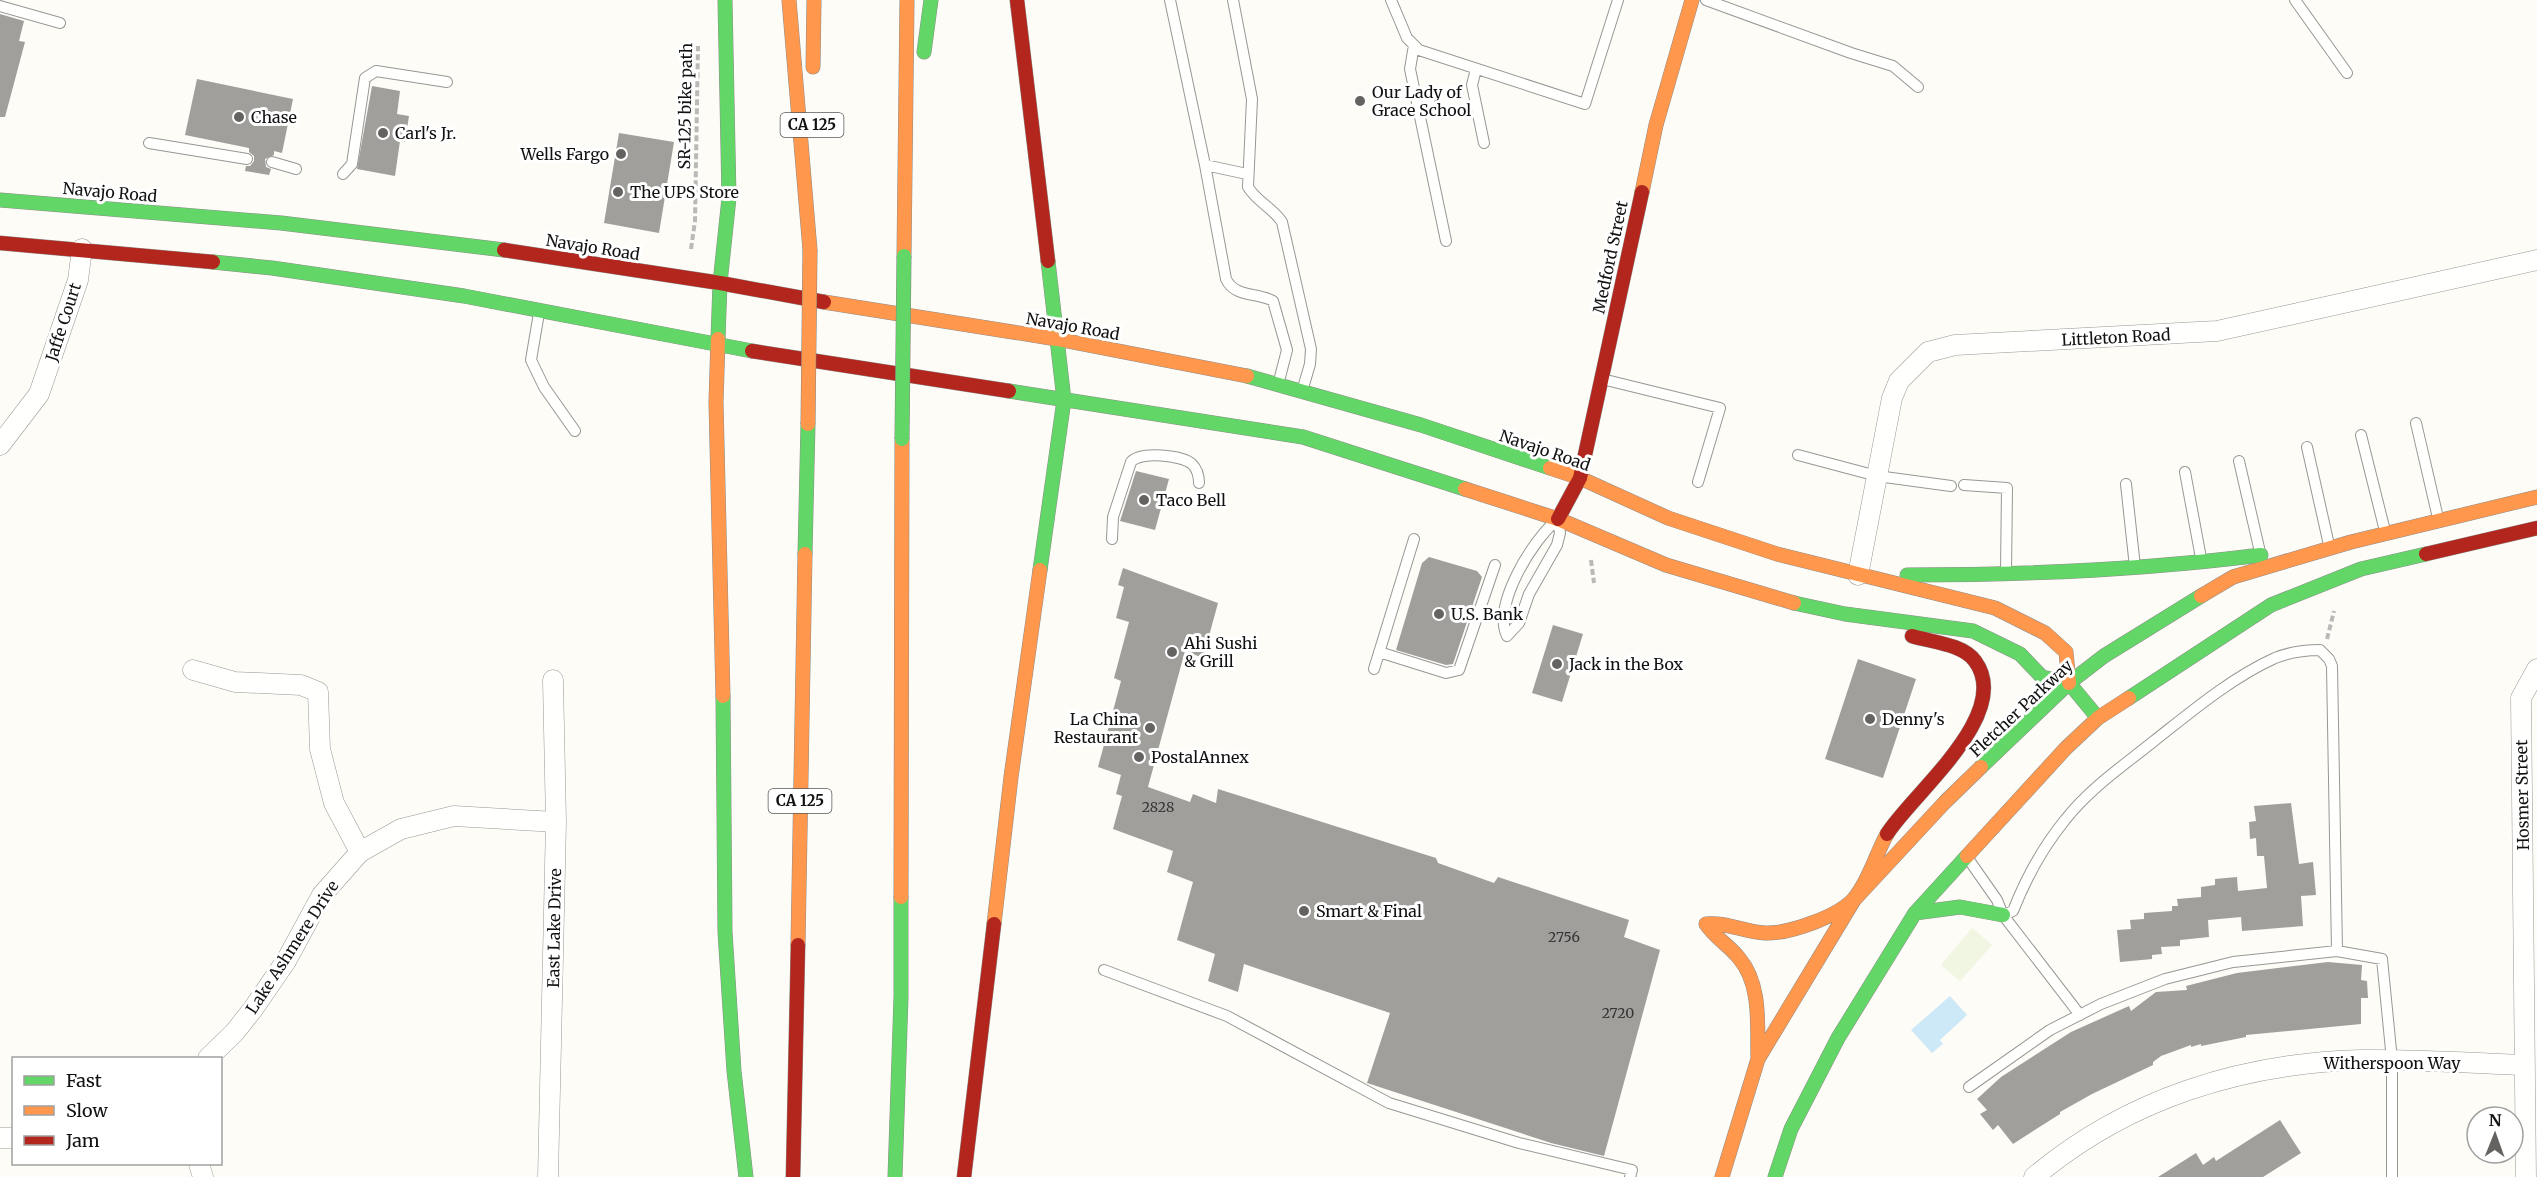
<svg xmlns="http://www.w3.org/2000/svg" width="2537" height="1177" font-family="Merriweather,serif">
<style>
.pitch{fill:#f0f6e1}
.water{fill:#cde8f7}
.building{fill:#a19f9c}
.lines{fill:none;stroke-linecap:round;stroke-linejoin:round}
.lane-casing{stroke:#979795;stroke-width:12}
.street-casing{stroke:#979795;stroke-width:21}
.fast-casing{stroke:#8e8d8b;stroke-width:15}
.slow-casing{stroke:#8e8d8b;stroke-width:15}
.jam-casing{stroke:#8e8d8b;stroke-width:15}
.path{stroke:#b9b9b8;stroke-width:4;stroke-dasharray:6 3;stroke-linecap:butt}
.lane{stroke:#fffffe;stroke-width:10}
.street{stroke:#fffffe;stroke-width:20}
.fast{stroke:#63d668;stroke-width:14}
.slow{stroke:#ff974d;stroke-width:14}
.jam{stroke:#b3261e;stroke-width:14}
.fast-bridge-casing{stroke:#858482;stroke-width:15;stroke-linecap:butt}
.slow-bridge-casing{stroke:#858482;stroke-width:15;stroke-linecap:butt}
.fast-bridge{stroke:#63d668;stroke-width:14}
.slow-bridge{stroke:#ff974d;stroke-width:14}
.poi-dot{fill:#646362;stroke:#fff;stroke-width:2}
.labels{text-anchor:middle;stroke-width:6;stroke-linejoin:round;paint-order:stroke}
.number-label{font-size:14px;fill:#353434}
.shield{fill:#fff;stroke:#585858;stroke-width:1.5}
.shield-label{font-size:15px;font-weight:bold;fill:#111}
.poi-label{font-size:16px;fill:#111;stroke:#fff;text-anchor:start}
.street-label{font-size:16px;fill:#111;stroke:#fff}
</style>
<rect width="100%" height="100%" fill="#fdfcf7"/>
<path class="pitch" d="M1972 928 1992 945 1960 981 1941 965Z"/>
<path class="water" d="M1950 996 1967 1015 1940 1040 1943 1044 1932 1053 1911 1030Z"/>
<path class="building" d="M0 14 24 21 19 41 25 42 5 117H0Z
M197 79 293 99 282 153 274 151V155L265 159 266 167 271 169 269 175 245 171 246 166H250L254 161V156L249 152V148L185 135Z
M372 86 400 91 397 114 409 116 405 142 400 141 395 176 357 169Z
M619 133 674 142 659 233 604 223Z
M1136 471 1169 479 1155 530 1120 521Z
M1429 557 1477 571 1482 577 1453 664 1446 665 1396 650 1422 563Z
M1123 568 1218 603 1203 658 1185 651 1148 787 1190 802 1193 794 1216 803 1218 789 1436 858 1438 863 1494 883 1498 877 1629 920 1624 937 1660 950 1604 1156 1551 1143 1367 1083 1390 1013 1244 964 1238 992 1208 981 1215 954 1177 940 1193 882 1167 872 1173 851 1113 829 1122 796 1116 794 1121 775 1098 767 1121 681 1114 678 1129 622 1116 618 1124 587 1118 585Z
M1553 625 1583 634 1562 702 1532 693Z
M1858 659 1916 679 1883 778 1825 759Z
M2291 803 2299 864 2313 862 2316 895 2301 896 2303 926 2242 931 2241 917 2208 920 2209 937 2180 940V946L2161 947 2162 954 2152 955V959L2120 962 2117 930 2131 929 2130 920 2144 919V913L2172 911V906H2178L2177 899 2201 897V887L2215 885V879L2237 877 2238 891 2267 888 2264 856H2257L2256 838 2250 839 2249 822 2256 821 2254 806Z
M2328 962 2362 965 2361 980 2367 981 2368 998H2361V1024L2246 1035V1037L2201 1046V1044L2191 1047V1045L2161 1056 2153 1062V1065L2092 1094 2060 1112V1114L2013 1144 1998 1125 1993 1130 1980 1114 1987 1110 1977 1099 2001 1077 2071 1032 2129 1006 2131 1011 2156 992 2187 990 2186 986 2237 973Z
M2280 1120 2301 1153 2263 1177H2158L2196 1153 2203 1165 2214 1157 2216 1161Z"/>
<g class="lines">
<g class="lane-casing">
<path id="lane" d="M1170 0 1205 165 1247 174
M1233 0 1252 99 1248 187C1257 202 1273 208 1282 222L1311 349 1310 364 1303 388
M1391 0 1407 38 1419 50 1585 104 1618 0
M1706 0 1851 53 1893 66 1918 87
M2295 0 2347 73
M0 6 60 23
M1414 45 1410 69 1446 241
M1476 69 1472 85 1484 143
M149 143 247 159
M272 162 296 169
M1205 165 1226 279C1235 298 1257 292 1273 301L1287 350 1279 381
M343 174 352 164 365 78 376 71 447 82
M539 313 531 360 544 387 575 431
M1602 379 1720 408 1698 482
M2416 423 2438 518
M2361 435 2385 531
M2307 447 2329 545
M1798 455 1877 476 1951 486
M2239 461 2260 552
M2185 472 2201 558
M2126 484 2135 567
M1964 485 2007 488 2006 572
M1558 519 1560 533 1557 545 1529 594 1519 623 1507 636C1492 605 1533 539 1558 519Z
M1112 539 1113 517 1131 462C1140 451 1182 455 1192 464 1197 469 1199 476 1199 483
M1379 652 1446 673 1459 670 1495 565
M1374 669 1414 539
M1969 860 1997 900 2003 915 2080 1015
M2005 914 2013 911C2026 878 2043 847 2065 820 2089 789 2124 765 2154 741 2192 711 2231 678 2275 658 2290 652 2304 650 2320 650L2329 659 2332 666 2337 951
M1104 970 1227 1016 1389 1103 1519 1143 1632 1170 1630 1177
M1969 1087 2050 1030 2101 1004 2165 979 2233 962 2337 951 2382 959 2392 1060V1177"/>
</g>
<g class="street-casing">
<path id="street" d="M0 445 39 394 78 280 82 249
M1858 575 1892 398 1899 381 1928 352 1955 345 2217 331 2537 260
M193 670 235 682 301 685 318 692 320 749 334 803 360 852
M208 1058 234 1033 253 1009 286 961 322 895 360 852 401 829 454 816 556 822
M0 1138H14
M199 1164 203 1177
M548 1177 556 822 553 680
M2034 1177C2127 1099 2241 1063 2361 1060 2416 1059 2470 1063 2525 1065
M2526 1177 2521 698 2537 669"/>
</g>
<g class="fast-casing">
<path id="fast" d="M924 52 931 0
M0 200 281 223 504 250
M213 262 272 268 464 296 752 351
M718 339 720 283 729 198 725 0
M1247 376 1421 425 1550 468
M1009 391 1303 437 1465 489
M805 554 808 424
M1040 570 1064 400 1048 261
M1907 575C2026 575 2143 570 2261 555
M1794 603 1845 614 1973 631 2020 654 2042 677 2069 683 2098 718
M723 696 725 932 734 1071 746 1177
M2129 698 2271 605 2361 569 2426 554
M1981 767 2069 683 2104 656 2201 596
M1915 913 1960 907 2003 915
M895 1177 901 997V897
M1775 1177 1791 1129 1838 1038 1915 913 1967 856"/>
</g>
<g class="slow-casing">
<path id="slow" d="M789 0 810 250
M813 67 814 0
M1642 192 1656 125 1692 0
M904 256 907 0
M824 302 1057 339 1247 376
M718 339 716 402 723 696
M1550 468 1580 478 1668 518 1777 554 1995 608 2045 633 2066 652 2069 683
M1465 489 1558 519 1666 565 1794 603
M2201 596 2233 577 2351 542 2537 497
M1967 856 2066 748 2098 718 2129 698
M901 897 902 439
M994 924 1011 777 1040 570
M798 945 805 554
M1758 1059C1757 1026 1762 985 1739 958 1729 945 1715 938 1706 924 1727 922 1744 932 1765 933 1788 934 1842 916 1856 896 1870 878 1876 854 1887 834
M1722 1177 1758 1059 1854 900 1945 802 1981 767"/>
</g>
<g class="jam-casing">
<path id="jam" d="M1017 0 1048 261
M0 243 213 262
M504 250 720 283 824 302
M752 351 1009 391
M1558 519 1580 478 1642 192
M2426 554 2537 528
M1887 834C1912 794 2014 714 1975 661 1963 644 1931 642 1912 636
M793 1177 798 945
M964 1177 994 924"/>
</g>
<path class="path" d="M691 249 695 221 698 46
M1591 560 1594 583
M2327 639 2334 611"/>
<use href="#lane" class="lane"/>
<use href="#street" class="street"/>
<use href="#fast" class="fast"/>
<use href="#slow" class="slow"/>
<use href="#jam" class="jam"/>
<g class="fast-bridge-casing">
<path id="fast-bridge" d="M902 439 904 256"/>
</g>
<g class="slow-bridge-casing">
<path id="slow-bridge" d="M808 424 810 250"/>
</g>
<use href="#fast-bridge" class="fast-bridge"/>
<use href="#slow-bridge" class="slow-bridge"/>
</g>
<g class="poi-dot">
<circle cx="1360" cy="101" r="6"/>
<circle cx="239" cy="117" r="6"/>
<circle cx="383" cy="133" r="6"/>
<circle cx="621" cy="154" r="6"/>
<circle cx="618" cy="192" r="6"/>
<circle cx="1144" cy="500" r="6"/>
<circle cx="1439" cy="614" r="6"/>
<circle cx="1172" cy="652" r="6"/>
<circle cx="1557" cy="664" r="6"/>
<circle cx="1870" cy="719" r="6"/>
<circle cx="1150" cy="728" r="6"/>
<circle cx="1139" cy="757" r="6"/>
<circle cx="1304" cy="911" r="6"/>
</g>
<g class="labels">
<g class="number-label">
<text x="1158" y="812">2828</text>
<text x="1564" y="942">2756</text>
<text x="1618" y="1018">2720</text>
</g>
<g class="shield">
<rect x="780.5" y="113" width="63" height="24" rx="4.5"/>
<rect x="768.5" y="789" width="63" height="24" rx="4.5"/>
</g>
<g class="shield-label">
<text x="812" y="130">CA 125</text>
<text x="800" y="806">CA 125</text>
</g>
<g class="poi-label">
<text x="1372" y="98">Our Lady of<tspan x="1372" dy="18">Grace School</tspan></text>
<text x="251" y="123">Chase</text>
<text x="395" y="139">Carl's Jr.</text>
<text x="609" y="160" text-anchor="end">Wells Fargo</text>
<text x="630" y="198">The UPS Store</text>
<text x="1156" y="506">Taco Bell</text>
<text x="1451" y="620">U.S. Bank</text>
<text x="1184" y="649">Ahi Sushi<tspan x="1184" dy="18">&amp; Grill</tspan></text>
<text x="1569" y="670">Jack in the Box</text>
<text x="1138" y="725" text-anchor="end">La China<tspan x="1138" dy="18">Restaurant</tspan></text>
<text x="1882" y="725">Denny's</text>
<text x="1151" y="763">PostalAnnex</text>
<text x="1316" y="917">Smart &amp; Final</text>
</g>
<g class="street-label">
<text transform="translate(685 106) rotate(-89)" y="6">SR-125 bike path</text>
<text transform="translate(110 192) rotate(5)" y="6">Navajo Road</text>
<text transform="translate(593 247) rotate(9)" y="6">Navajo Road</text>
<text transform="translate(1610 257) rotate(-78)" y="6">Medford Street</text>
<text transform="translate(63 322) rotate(-72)" y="6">Jaffe Court</text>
<text transform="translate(1073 326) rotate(10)" y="6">Navajo Road</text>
<text transform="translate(2116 337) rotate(-3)" y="6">Littleton Road</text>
<text transform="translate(1545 450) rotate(19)" y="6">Navajo Road</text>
<text transform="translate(2021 708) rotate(-43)" y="6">Fletcher Parkway</text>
<text transform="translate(2522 795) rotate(-91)" y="6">Hosmer Street</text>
<text transform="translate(554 928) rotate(-89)" y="6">East Lake Drive</text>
<text transform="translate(292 947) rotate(-57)" y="6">Lake Ashmere Drive</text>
<text x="2392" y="1069">Witherspoon Way</text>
</g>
</g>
<rect x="12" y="1057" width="210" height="108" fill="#ffffff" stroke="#a0a0a0" stroke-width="1.5"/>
<rect x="24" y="1076" width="30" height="9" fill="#63d668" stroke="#a0a0a0" stroke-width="1.5"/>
<text x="66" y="1087" font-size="18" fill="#111111">Fast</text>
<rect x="24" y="1106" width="30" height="9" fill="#ff974d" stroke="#a0a0a0" stroke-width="1.5"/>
<text x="66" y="1117" font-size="18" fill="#111111">Slow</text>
<rect x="24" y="1136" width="30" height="9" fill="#b3261e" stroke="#a0a0a0" stroke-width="1.5"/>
<text x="66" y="1147" font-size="18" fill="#111111">Jam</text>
<g transform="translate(2495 1135) rotate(1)"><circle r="28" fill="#ffffff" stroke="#a0a0a0" stroke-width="1.5"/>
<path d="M0-4.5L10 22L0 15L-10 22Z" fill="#646362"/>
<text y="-9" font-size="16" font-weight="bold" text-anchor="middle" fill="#111111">N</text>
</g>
</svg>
